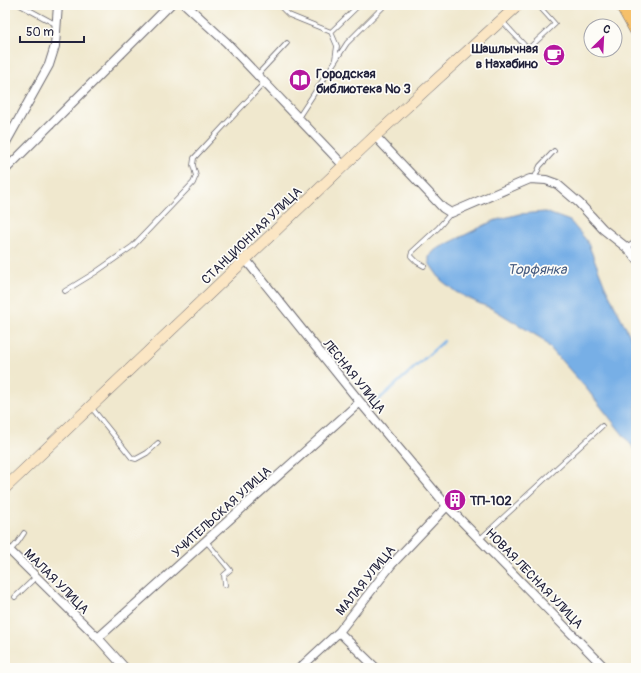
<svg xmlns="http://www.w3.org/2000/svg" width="641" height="673" font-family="Pangolin,sans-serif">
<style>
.water{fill:#77afe6;stroke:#4c6890}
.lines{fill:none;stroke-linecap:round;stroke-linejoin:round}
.stream{stroke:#77afe6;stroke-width:2.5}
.service-casing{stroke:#6a676e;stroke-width:5.5}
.minor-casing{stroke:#6a676e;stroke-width:10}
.secondary-casing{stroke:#6a676e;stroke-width:12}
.primary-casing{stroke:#6a676e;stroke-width:14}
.service{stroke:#fff;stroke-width:4}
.minor{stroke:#fff;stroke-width:8}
.secondary{stroke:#fbe6c4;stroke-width:11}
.primary{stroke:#f6c06b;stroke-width:13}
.labels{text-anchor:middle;stroke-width:3.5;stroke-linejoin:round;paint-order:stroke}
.poi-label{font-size:13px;font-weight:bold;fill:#22223b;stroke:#fdfcf7;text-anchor:start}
.street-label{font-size:13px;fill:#22223b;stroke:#fdfcf7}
.water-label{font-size:14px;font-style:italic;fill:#445a7f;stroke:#fdfcf7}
</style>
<rect width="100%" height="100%" fill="#fdfcf7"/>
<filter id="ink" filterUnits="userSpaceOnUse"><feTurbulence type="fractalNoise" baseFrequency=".025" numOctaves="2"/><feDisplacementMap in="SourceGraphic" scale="8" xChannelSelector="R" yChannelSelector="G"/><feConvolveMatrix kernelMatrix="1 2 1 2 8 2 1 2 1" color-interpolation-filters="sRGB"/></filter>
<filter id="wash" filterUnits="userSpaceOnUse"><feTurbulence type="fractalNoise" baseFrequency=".012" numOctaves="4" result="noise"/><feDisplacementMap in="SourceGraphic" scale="16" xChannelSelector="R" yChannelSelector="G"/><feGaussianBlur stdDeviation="0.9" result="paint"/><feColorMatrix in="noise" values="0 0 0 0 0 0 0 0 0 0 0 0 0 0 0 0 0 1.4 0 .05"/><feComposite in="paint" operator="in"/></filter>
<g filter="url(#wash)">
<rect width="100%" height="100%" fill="#f0e8ce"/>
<path class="water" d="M545 212 570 221 587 241 605 286 631 338 636 345V451L586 388 542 339 493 309 478 303 456 292 441 280 429 263V257L435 250 493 221 519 214Z"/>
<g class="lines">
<path class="stream" d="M374 404 444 341"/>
</g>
</g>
<g filter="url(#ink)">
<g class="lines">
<g class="service-casing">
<path id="service" d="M20 5 57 25
M279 5 289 15 331 32 359 5
M502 21 528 49 555 24 538 5
M331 32 337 46 335 59
M258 74 287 43
M298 118 347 43 385 5
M534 179 540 166 554 151
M627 248 636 241
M424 266 417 262 411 256 412 252 438 228 451 213
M65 291 96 272 133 246 193 183 196 176 193 165 194 158 265 82
M91 407 132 458 136 459 147 453 158 443
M480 539 602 426
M206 541 230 570 224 575 225 585
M10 551 18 542 24 533
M15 597 36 577"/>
</g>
<g class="minor-casing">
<path id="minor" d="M186 5 226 42 344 166
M375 136 443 208 451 213 530 179 546 180 557 184 579 203 603 229 627 248 636 258
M5 144 49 65 55 46 58 5
M5 170 170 5
M246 260 360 402 447 506 605 668
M5 546 98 638 125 668
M339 632 376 668
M98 638 360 402
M300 668 339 632 392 564 447 506"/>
</g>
<g class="secondary-casing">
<path id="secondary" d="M5 488 375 136 518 5"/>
</g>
<g class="primary-casing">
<path id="primary" d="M622 5 636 30
M633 5 636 10"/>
</g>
<use href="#service" class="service"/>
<use href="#minor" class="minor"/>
<use href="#secondary" class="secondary"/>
<use href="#primary" class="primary"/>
</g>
</g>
<defs>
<g id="cafe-disc" transform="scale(1.15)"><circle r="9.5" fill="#b5179e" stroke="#fdfcf7"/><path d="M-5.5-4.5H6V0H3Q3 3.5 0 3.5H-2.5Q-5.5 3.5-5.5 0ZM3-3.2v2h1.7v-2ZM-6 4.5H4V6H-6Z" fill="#fff"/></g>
<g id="library-disc" transform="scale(1.15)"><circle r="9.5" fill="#b5179e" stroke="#fdfcf7"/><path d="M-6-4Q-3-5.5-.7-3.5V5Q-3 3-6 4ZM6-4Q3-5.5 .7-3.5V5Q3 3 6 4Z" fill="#fff"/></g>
<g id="building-disc" transform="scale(1.15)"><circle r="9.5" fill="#b5179e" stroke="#fdfcf7"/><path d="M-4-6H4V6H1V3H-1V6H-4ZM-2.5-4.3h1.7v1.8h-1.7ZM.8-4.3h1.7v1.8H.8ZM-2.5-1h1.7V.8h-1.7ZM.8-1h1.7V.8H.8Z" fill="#fff"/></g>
</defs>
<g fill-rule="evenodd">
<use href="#cafe-disc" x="554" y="55"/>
<use href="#library-disc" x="300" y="80"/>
<use href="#building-disc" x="455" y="500"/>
</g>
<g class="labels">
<g class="poi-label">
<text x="538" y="53" text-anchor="end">Шашлычная<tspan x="538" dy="15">в Нахабино</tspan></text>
<text x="316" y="78">Городская<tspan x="316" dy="15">библиотека № 3</tspan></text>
<text x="470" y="505">ТП-102</text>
</g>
<g class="street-label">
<text transform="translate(251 235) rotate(-44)" y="5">СТАНЦИОННАЯ УЛИЦА</text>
<text transform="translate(355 376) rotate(51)" y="5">ЛЕСНАЯ УЛИЦА</text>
<text transform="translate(221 511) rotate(-42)" y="5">УЧИТЕЛЬСКАЯ УЛИЦА</text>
<text transform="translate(535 578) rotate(46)" y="5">НОВАЯ ЛЕСНАЯ УЛИЦА</text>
<text transform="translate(365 580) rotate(-51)" y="5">МАЛАЯ УЛИЦА</text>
<text transform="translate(57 581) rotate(45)" y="5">МАЛАЯ УЛИЦА</text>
</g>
<g class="water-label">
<text x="537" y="274">Торфянка</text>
</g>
</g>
<rect width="641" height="673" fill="none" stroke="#fdfcf7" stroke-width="20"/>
<g transform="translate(603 38) rotate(24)"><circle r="19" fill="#fdfcf7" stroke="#a5a5ac"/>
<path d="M0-3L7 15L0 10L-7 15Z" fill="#b5179e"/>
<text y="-6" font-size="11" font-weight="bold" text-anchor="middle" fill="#22223b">С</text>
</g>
<path d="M20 36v6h64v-6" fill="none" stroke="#22223b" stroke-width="2"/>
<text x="26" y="36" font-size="12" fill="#22223b" stroke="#fdfcf7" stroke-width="3" paint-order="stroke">50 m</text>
</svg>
